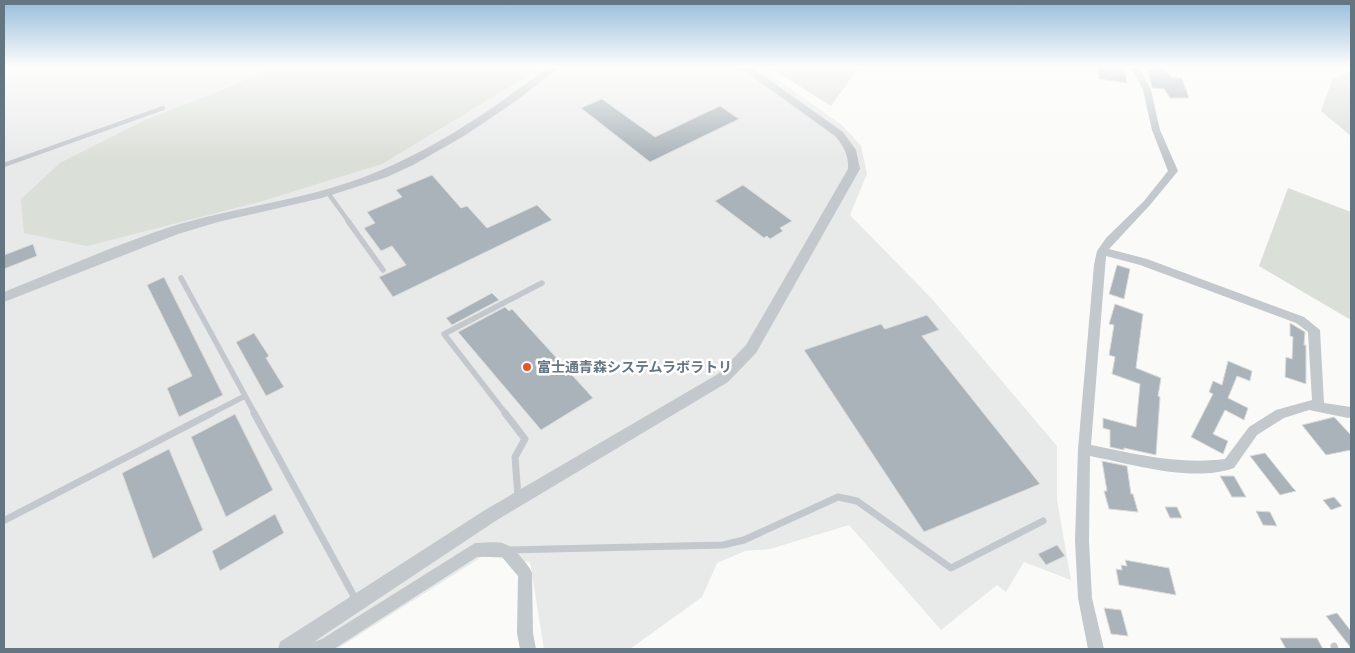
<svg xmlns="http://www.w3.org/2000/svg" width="1355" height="653" font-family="'Exo 2','Noto Sans JP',sans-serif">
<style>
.built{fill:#e8e9e9}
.green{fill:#dadfd7}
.building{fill:#aab3b9;stroke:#dcdcda}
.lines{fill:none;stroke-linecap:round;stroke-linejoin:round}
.service-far2{stroke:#c3c8cc;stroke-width:4.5}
.service-far1{stroke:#c3c8cc;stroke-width:5.5}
.service{stroke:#c3c8cc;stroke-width:7}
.minor{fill:#c3c8cc;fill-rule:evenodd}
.tertiary{fill:#c3c8cc;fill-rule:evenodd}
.poi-dot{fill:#e4572e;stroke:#fff;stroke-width:2}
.labels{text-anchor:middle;stroke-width:5;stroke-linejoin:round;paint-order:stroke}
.poi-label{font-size:14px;font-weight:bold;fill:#657683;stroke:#fff;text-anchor:start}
</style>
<rect width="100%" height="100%" fill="#fafaf8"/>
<path class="built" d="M4 67H759L842 125 861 146 867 174 850 215 933 300 1057 446V500L1071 580 1024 562 1006 592 997 585 941 630 849 525 770 549 745 551 717 563 702 597 630 649H544L530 562 483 556 337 649H4Z"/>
<path class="green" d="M272 67H534L524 78 382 164 259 202 87 246 24 233 21 199 60 163 145 120 235 85Z
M769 67H859L831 106Z
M1351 69V136L1321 111 1332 80Z
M1288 188 1351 212V320L1259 266Z"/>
<path class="building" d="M1097 67H1124L1127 83 1099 79Z
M1152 68 1165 70 1171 77 1182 78 1189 98H1170L1164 89 1152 88 1148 70 1153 71Z
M602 99 655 137 720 106 739 119 650 162 581 108Z
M432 175 461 208 467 206 487 228 537 205 552 220 393 297 379 277 406 265 392 246 381 251 364 228 375 223 367 212 402 197 396 190Z
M743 185 792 221 780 228 783 231 770 239 767 236 764 238 715 201Z
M33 244 37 256 4 269V255Z
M1117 265 1130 269 1124 299 1109 294Z
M164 277 223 395 179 417 167 388 192 376 147 285Z
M492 293 499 300 452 325 446 318Z
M1115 304 1143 314 1136 368 1161 378 1158 396 1160 397 1156 455 1124 448V450L1110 447V430L1103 428V418L1136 427 1140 384 1112 374 1115 357 1109 355 1114 325 1109 324Z
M505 307 509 311 512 309 593 398 541 430 458 332Z
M927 315 939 330 922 336 1040 484 924 532 804 350 881 324 885 329Z
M1290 323 1305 332 1304 345H1306V384L1285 377 1286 357 1292 359 1293 337 1290 336Z
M254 333 269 356 266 358 284 387 266 396 236 342Z
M1228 361 1252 371 1250 381 1237 376 1228 398 1248 408 1244 420 1225 410 1213 434 1228 441 1223 454 1191 437 1213 394 1209 392 1213 381 1222 385Z
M235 414 273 490 226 517 191 437Z
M1334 417 1351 435V450L1326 455 1302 425Z
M169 449 203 530 153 559 122 473Z
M1265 453 1293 488 1296 491 1280 495 1250 456Z
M1102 461 1127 466 1131 494H1133L1138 512 1109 509 1104 491H1107Z
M1220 476H1234L1246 497H1232Z
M1334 497 1342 506 1331 510 1323 500Z
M1165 507H1177L1182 518H1170Z
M1256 511 1270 512 1277 526 1263 525Z
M275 514 284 533 220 571 212 551Z
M1057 545 1065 556 1046 565 1038 554Z
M1125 560 1169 568 1176 595 1119 585 1116 569 1122 570 1121 565 1127 566Z
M1104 608 1121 610 1128 636 1111 634Z
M1337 613 1351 631V648L1326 616Z
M1280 638H1317L1323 649H1286Z"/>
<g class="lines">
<path class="service-far2" d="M4 165 163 108
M328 193 349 222"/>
<path class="service-far1" d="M348 221 383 270
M181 278 255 414
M210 414 245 396
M506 414 444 334 542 283"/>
<path class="service" d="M254 413 356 600
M505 413 525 439 515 457 518 497
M5 520 212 413
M508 550 723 545 744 540 838 497 857 501 951 568 1043 521
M1334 646 1335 649"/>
<path class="minor" d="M1131 67H1139L1151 90 1160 130 1178 171 1150 205 1109 249 1147 259 1304 317 1320 330 1324 403 1351 407V417L1348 418 1309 410 1284 418 1257 435 1234 468C1192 483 1132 464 1090 456L1089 541 1092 598 1104 649H1088L1078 598 1075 541 1078 449 1094 265 1097 251 1106 238 1144 201 1168 171 1152 130 1143 90ZM1106 256 1140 265 1296 323 1308 332 1312 400 1276 410 1249 427 1225 459C1179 465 1136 454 1091 445Z
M475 543C498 543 504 538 520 556 525 562 529 566 532 573L533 633 536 649H520L517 633 518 576 502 557H477L334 649H304L307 644 322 639Z"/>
<path class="tertiary" d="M548 67H560L513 103 464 136 413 165 387 177 322 198 218 222 178 234 4 302V292C59 270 113 246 170 227 230 208 293 202 353 181 425 156 488 113 548 67Z
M739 67H751L843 132 856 150 860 169 756 353 728 382 497 520 303 649H278L280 642 485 510 718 374 746 345 848 169C849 156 844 146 835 136Z"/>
</g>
<linearGradient id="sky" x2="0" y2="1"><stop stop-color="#96bcdc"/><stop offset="0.42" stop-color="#fdfdfc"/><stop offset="1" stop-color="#fdfdfc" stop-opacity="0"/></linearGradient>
<rect width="1355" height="159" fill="url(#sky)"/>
<circle class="poi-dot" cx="527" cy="367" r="5"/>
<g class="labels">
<g class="poi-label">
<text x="537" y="372">富士通青森システムラボラトリ</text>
</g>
</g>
<rect width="1355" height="653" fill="none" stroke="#657683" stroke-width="10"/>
</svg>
